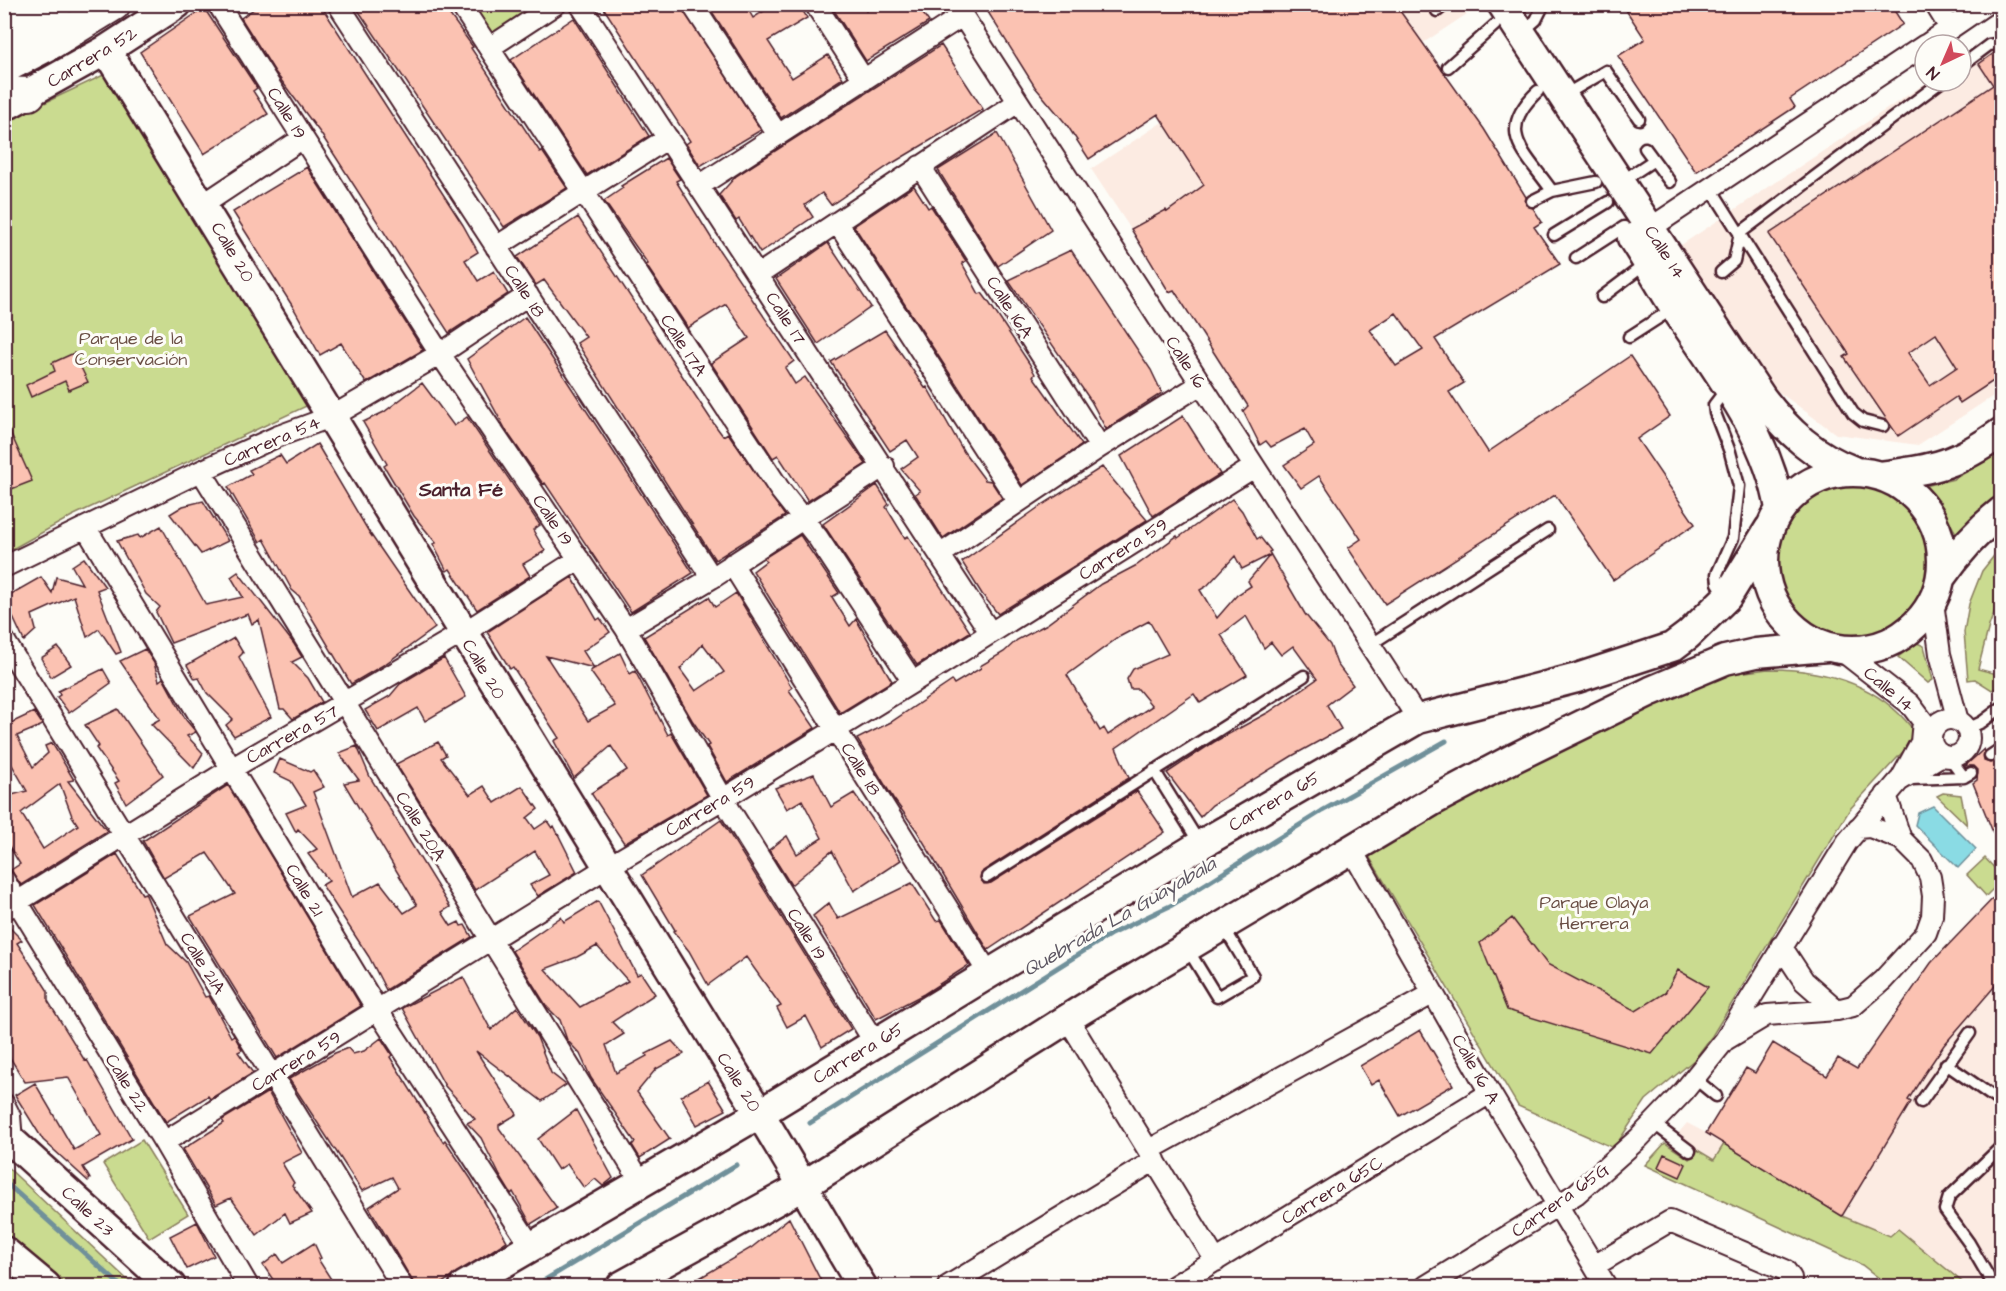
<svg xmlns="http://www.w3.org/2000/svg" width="2006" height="1291" font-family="'Architects Daughter',sans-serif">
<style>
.built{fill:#fcebe2}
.green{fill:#cadb90;stroke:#8a7d5e;stroke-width:1.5}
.water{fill:#8adbe4;stroke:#70909a;stroke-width:1.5}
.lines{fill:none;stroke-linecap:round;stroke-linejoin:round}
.stream{stroke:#70909a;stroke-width:5}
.building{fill:#fbc2b2;stroke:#4a1f2b;stroke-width:1.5;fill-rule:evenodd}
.lane-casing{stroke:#4a1f2b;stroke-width:15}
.street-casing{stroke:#4a1f2b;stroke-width:24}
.secondary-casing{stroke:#4a1f2b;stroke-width:33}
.primary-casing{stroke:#4a1f2b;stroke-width:36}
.lane{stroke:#fdfcf7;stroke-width:10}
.street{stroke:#fdfcf7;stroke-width:20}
.secondary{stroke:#fdfcf7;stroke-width:28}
.primary{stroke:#fdfcf7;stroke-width:32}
.labels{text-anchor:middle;stroke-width:6;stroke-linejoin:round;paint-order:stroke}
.street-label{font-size:18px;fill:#4a1f2b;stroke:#fdfcf7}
.park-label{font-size:18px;fill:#6a4e44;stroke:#fdfcf7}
.neighbourhood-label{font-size:20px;font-weight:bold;fill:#4a1f2b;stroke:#fdfcf7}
.water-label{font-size:20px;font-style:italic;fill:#5d5762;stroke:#fdfcf7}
</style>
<rect width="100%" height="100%" fill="#fdfcf7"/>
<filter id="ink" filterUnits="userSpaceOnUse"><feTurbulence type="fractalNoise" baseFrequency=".0167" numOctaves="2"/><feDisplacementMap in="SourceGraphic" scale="12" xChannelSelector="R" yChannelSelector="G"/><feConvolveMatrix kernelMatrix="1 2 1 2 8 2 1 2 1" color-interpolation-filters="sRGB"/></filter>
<g filter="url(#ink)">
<path class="built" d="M1340 5H1465L1470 12 1134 234 1091 169Z
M2001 33V391L1918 445 1836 434 1767 383 1678 247 1929 81H1961V60Z
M2001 890V1286H1967L1898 1229 1890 1235 1875 1275 1862 1265 1645 1165 1665 1143 1669 1144 1687 1123 1706 1133 1746 1068 1755 1073 1773 1043 1827 1076 1838 1058 1857 1069 1931 963Z"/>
<path class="green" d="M467 5H535L489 36Z
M112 71 315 402 72 516 5 553 4 122Z
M2001 452V495L1958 536 1943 512 1921 487 1954 479Z
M1777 561a75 75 0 1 1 150 0a75 75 0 1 1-150 0Z
M2001 547V594L1989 626 1978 669 2001 675V686L1992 690 1975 679 1968 680 1964 632 1969 604 1982 571Z
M1917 643 1924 646 1933 680 1928 683 1898 657Z
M1768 669C1823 669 1876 683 1911 727V743L1850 809 1712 1036 1694 1060 1646 1100 1614 1148 1518 1106 1364 848 1516 765 1700 683 1730 674Z
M1943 793 1961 795 1967 825 1937 796Z
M1985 858 2001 875V881L1986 896 1967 875Z
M142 1140 188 1214 149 1238 103 1164Z
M1665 1143 1689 1159 1696 1149 1714 1160 1724 1144 1842 1216 1890 1236 1898 1229 1967 1286H1889L1862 1265 1645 1165Z
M4 1164 134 1286H59L5 1237Z"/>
<path class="water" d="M1933 806 1976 849 1958 868 1915 825 1918 813Z"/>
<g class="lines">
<path class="stream" d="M810 1123 1111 934 1172 905 1322 811 1446 741
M4 1181 121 1286
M535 1286 736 1165"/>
</g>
<path class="building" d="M261 4H320L463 225 478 252 465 260 478 281 494 271 508 294 449 333 321 134 275 72 241 18Z
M354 4H442L473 47 471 48 540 152 542 151 567 188 504 227Z
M601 4H680L761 130 700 166 686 144 690 141Z
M707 4H745L753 18 775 4H799L807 18 768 41 792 78 828 55 843 78 781 118Z
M830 4H863L866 11 876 4H916L929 22 866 61Z
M983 4H1395L1484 129 1526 197V205L1533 208 1542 222 1534 227 1560 264 1435 339 1464 383 1449 392 1488 452 1630 356 1670 416 1637 439 1695 524 1613 580 1555 495 1385 604 1348 548 1361 539 1319 476 1301 488 1284 465 1314 445 1305 429 1271 447 1266 441 1260 445 1243 411 1248 406 1174 290 1169 292 1131 229 1166 210 1167 212 1204 185 1158 114 1089 159 1067 125 1035 87ZM1396 313 1423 350 1396 366 1370 330Z
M1622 4H1890L1903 24 1790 99 1795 107 1696 172 1618 56 1645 39Z
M204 8 257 88 253 91 268 114 204 154 140 52Z
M574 18 649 136 587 175 511 60Z
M941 45 983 109 891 164 831 205 822 193 805 205 813 217 760 253 739 219 736 221 719 195 736 176Z
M1997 51H2001V376L1960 403 1956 397 1898 436 1844 357 1849 354 1769 234 1993 85 1979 64ZM1936 334 1957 367 1930 385 1908 353Z
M997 133 1051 230 998 266 938 170Z
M666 158 680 179 676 181 715 244 794 361 785 368 795 384 805 377 866 464 808 501 778 455 773 458 711 363 749 338 726 304 688 328 646 265 648 264 604 201 623 188 621 186Z
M307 167 423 350 366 383 341 343 320 355 293 307 233 212Z
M914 186 928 208 931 206 966 261 962 263 979 294 982 293 988 301 1029 363 1035 374 1033 376 1082 445 1022 485 854 226Z
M578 217 712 421 723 436 728 433 785 516 715 560 577 343 586 337 544 280 536 285 517 257Z
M828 243 871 307 818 344 776 279Z
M1071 250 1151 370 1162 393 1106 429 1091 401 1008 280Z
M525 317 693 573 631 612 545 483 543 484 507 432 467 359Z
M885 330 925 388 927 387 964 452 985 480 991 481 1002 498 943 538 915 494 920 491 901 469 918 457 907 440 890 451 831 362Z
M74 353 88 382 69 390 65 381 31 397 26 385 55 371 52 363Z
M422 383 454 426 467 417 540 525 533 530 545 551 523 564 530 576 477 610 450 569 447 571 433 544 436 543 414 516 384 466 387 464 363 422 384 412Z
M1183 416 1220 474 1153 516 1121 456Z
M4 418 32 481 4 492Z
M317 444 369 532 435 628 385 664 351 684 299 596 292 590 264 539 260 542 228 487 252 474 249 470 280 455 286 464Z
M1102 467 1147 520 998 614 982 594 962 562 1039 507Z
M877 485 889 504 886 507 905 538 908 536 970 632 917 665 823 524Z
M1232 499 1242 511 1257 539 1260 537 1271 551 1269 552 1305 614 1330 645 1337 664 1353 685 1327 705 1341 729 1292 756 1212 805 1200 817 1167 773 1214 742 1269 712 1317 679 1293 646 1281 655 1271 642 1264 648 1246 616 1221 635 1247 675 1200 703 1194 694 1116 748 1129 778 983 871 980 878 984 884 991 883 1137 791 1165 832 988 950 917 831 893 798 857 739 891 722 952 681 954 684 981 668 980 666 1004 652 1017 640 1047 624 1101 584 1137 565 1177 536 1178 538ZM1270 555 1248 581 1251 586 1237 595 1217 618 1200 590 1207 586 1235 556 1242 569ZM1149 621 1168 654 1133 669 1127 679 1130 689H1138L1152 706 1108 735 1104 728 1100 731 1067 675 1119 637Z
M203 501 228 541 201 554 170 514 183 506Z
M161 526 206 605 243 597 231 577 238 572 294 644 302 657 292 662 308 678 322 702 293 719 284 709H280L259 620 252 624 248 614 171 643 156 612 160 607 146 594 117 541 138 535 140 538Z
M800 535 839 593 832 597 850 626 856 619 892 681 840 713 753 571 766 561 764 558Z
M84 558 105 587 97 590 121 652 116 654 99 629 87 637 74 596 32 615 36 630 24 641 4 598 41 577 52 593 56 577 82 584 72 566Z
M572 577 597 620 600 618 610 632 583 651 594 668 546 656 588 721 615 706 590 671 620 653 630 674 635 671 668 735 671 733 707 795 624 843 591 793 627 770 611 746 574 778 554 741 559 738 513 667 510 669 487 632Z
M736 593 786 677 792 688 789 690 815 728 727 782 707 746 709 745 692 720 644 637 709 597 715 607ZM703 644 724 672 696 691 680 669Z
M234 638 243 653 239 657 271 717 234 736 226 725 233 719 207 693 199 678 195 679 187 665Z
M58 647 71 665 51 677 41 658Z
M145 649 154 663 159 681 163 678 186 720 196 732 187 736 203 753 194 768 151 724 160 719 120 661Z
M444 658 466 697 425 721 418 708 378 731 365 710 390 696 400 684Z
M103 669 111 683 69 713 57 697 60 695 58 691Z
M118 709 163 775 126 803 115 783 119 781 96 748 99 746 85 725Z
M4 711 11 723 34 712 43 725 17 736 33 767 48 753 45 746 52 743 74 780 68 781 107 831 21 885 11 870 20 864 4 838V797L27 791 4 751ZM60 784 72 816 78 825 43 849 21 813Z
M438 742 446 755 441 758 470 795 484 786 495 803 522 786 538 809 527 818 535 829 547 821 552 828 554 826 577 872 538 896 530 885 549 875 535 851 475 890 396 764Z
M357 746 370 777 450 907 442 912 451 926 459 922 461 926 465 925 472 937 386 990 369 957 322 885 329 881 308 854 317 849 298 829 296 832 286 813 306 805 291 781 274 773 280 759 310 772 313 770 324 787 313 792 352 897 380 882 404 913 417 905 344 783 359 780 339 753Z
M1984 749V761L1990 763 1995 761 2001 769V852L1973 783 1977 780 1978 770 1974 766H1965Z
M814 774 831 807 854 793 901 860 854 891 832 851 791 885 769 850 787 836 797 854 822 838 802 800 787 809 775 788Z
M228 785 361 1006 277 1058 190 916 235 894 207 853 164 878 143 841Z
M721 820 851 1029 822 1047 806 1016 787 1027 777 1008 781 1006 746 957 708 985 689 951 673 931 675 930 642 875Z
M117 854 142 894 145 893 167 944 186 962 205 997 209 996 231 1037 234 1035 242 1050 238 1052 253 1073 210 1099 208 1096 166 1122 35 905Z
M912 883 936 921 941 920 969 965 924 994 876 1019 813 916 829 903 838 919Z
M2001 890V979L1944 1045 1925 1073 1908 1100 1911 1102 1842 1216 1706 1133 1746 1068 1755 1073 1773 1043 1827 1076 1838 1058 1857 1069 1931 963Z
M598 901 637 975 641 973 655 994 612 1022 624 1034 606 1045 616 1073 647 1056 646 1054 672 1041 684 1054 656 1069 637 1092 670 1139 640 1158 632 1145 635 1142 591 1078 580 1054 567 1040 560 1020 547 1007 512 951 561 917 564 922ZM597 946 628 981 580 1007 545 969 577 957Z
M1512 918 1547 964 1636 1011 1665 993 1678 970 1708 987 1652 1054 1507 1010 1480 943Z
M4 922 22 940 17 943 48 991V1001L85 1061 87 1060 132 1139 83 1167 90 1179 88 1181 43 1140 15 1095 35 1083 74 1150 101 1135 68 1077 25 1082 4 1048Z
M463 977 491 1030 517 1007 537 1037 551 1073 566 1085 542 1101 476 1051 517 1114 499 1125V1128L557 1208 531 1224 513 1192 511 1194 500 1176 481 1138 467 1123 475 1119 445 1086 402 1008Z
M1420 1030 1453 1085 1400 1116 1379 1080 1371 1085 1360 1066Z
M381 1038 392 1055 390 1057 443 1142 445 1140 471 1179 507 1241 436 1287H416L369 1207 398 1188 392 1177 362 1191 289 1079 335 1053 348 1048 353 1054 364 1051Z
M708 1081 726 1110 697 1125 681 1096Z
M268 1092 302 1153 282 1163 294 1183 292 1185 312 1213 290 1223 285 1213 257 1235 231 1198 216 1205 183 1149 224 1123 222 1120Z
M576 1110 613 1178 603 1186 595 1179 584 1188 567 1164 558 1170 538 1139Z
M1664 1154 1686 1164 1680 1177 1658 1167Z
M789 1218 824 1287H684L751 1248Z
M197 1222 214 1256 187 1269 170 1236Z
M314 1243 321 1258 318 1259 336 1287H278L263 1265 277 1254 283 1263Z"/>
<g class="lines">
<g class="lane-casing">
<path id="lane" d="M1433 4 1437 11 1446 4
M1521 33 1536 20 1544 4
M1961 66 1989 45 2002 43
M1448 67 1495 25
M1538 91C1494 132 1525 152 1552 191
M1563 96 1606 71 1639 119
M1645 148 1670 182
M1622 181 1654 160
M1710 187 1853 413 1863 421 1883 426
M1532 201 1552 191 1596 182
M1554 235 1608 202
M1576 258 1624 227
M1721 272 1734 261 1740 233 1942 81
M1602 297 1647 263
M1629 337 1674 308
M1726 595 1718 583 1717 574 1733 538 1739 486 1730 452 1715 413 1714 405 1727 388
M1371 644 1548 530
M1967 729 1982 722 2002 707
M1990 756 2002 748
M1949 757 1964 777 1971 773
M1154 770 1200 844
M1911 779 1964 777
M987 877 1304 676
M1187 948 1217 997 1253 976 1223 926
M1946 1064 2002 1103
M1694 1078 1716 1096
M1921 1102 1970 1033
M1653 1123 1690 1151
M1994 1286 1969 1243 1945 1210 1949 1197 2002 1146"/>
</g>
<g class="street-casing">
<path id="street" d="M218 4 440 354 626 629 723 799 875 1043
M338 4 712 578
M460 4 780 490 818 538 913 682
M580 4 990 632
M692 4 778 135
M815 4 864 80
M955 4 1418 719
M1935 4 1950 28
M1926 45 1986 4
M489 48 556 4
M920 166 1100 447
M699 186 962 16
M204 204 303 138
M837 222 1018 501
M1649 229 1925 45
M496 247 668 138
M758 275 1018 102
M201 471 641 1182
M86 528 378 1011 531 1246
M941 554 1100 447 1201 384
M732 564 989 974
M4 567 201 471 276 437 333 416 440 354 528 295
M1933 602 1940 654 1958 721
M626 629 712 578 884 466
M4 640 402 1286
M1841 650 1910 704 1931 732
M1931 738a19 19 0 1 1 38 0a19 19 0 1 1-38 0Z
M1901 779 1921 742 1923 721
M1858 828 1870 827 1901 839
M1351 849 1490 1093 1606 1286
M4 880 164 1142 248 1286
M4 910 231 769 471 628 579 559
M1781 946 1804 981 1837 1010
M1068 1019 1216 1261
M1727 1039 1767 1015 1837 1010 1853 1006 1883 980 1926 933 1932 916 1933 896 1930 877 1922 860 1901 839 1886 795
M4 1104 10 1116 12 1141
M164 1142 606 868 723 799 913 682 1254 467
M1149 1150 1432 994
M1594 1266 1670 1221 1785 1270 1791 1278 1789 1286
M948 1286 1155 1160
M1174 1286 1490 1093
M1426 1286 1576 1194 1639 1138 1684 1091 1725 1040 1847 842 1899 781 1942 755"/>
</g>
<g class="secondary-casing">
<path id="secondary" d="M1502 4 1762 398C1788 432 1814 456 1854 471
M106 50C326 402 538 759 758 1111 794 1169 827 1229 862 1286
M9 104 106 50 177 4
M1632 238C1647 261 1660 285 1675 308 1716 370 1768 434 1780 509
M1764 561a89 89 0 1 1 178 0a89 89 0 1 1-178 0Z
M1880 476C1937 468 1954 466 2002 432
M1941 577C1959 551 1977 531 2002 511
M4 1134 171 1286
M4 1251 46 1286
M464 1286 759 1114 1200 845 1418 719 1577 678 1672 647 1688 635 1727 597 1769 529
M621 1286 801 1187 1083 1009 1431 802 1514 758 1651 691 1725 660 1756 653 1827 647"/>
</g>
<g class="primary-casing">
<path id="primary" d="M4 32 56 4
M4 67 52 42 114 4
M4 93 29 94"/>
</g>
<use href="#lane" class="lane"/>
<use href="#street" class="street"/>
<use href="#secondary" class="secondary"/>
<use href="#primary" class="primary"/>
</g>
</g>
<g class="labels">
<g class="street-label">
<text transform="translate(92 57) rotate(-31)" y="6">Carrera 52</text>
<text transform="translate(287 113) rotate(58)" y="6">Calle 19</text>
<text transform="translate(233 252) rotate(59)" y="6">Calle 20</text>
<text transform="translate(1665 252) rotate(57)" y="6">Calle 14</text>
<text transform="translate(525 291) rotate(57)" y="6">Calle 18</text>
<text transform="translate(1010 307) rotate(57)" y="6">Calle 16A</text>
<text transform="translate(786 318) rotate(57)" y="6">Calle 17</text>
<text transform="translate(684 345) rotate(57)" y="6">Calle 17A</text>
<text transform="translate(1186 362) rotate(57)" y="6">Calle 16</text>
<text transform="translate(272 441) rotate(-23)" y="6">Carrera 54</text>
<text transform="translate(553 520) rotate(56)" y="6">Calle 19</text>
<text transform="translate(1123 549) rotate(-32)" y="6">Carrera 59</text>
<text transform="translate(484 669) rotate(59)" y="6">Calle 20</text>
<text transform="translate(1889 689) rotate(40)" y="6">Calle 14</text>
<text transform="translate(292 734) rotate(-29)" y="6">Carrera 57</text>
<text transform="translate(861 769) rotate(58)" y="6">Calle 18</text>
<text transform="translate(1274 801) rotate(-30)" y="6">Carrera 65</text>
<text transform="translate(710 806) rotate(-31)" y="6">Carrera 59</text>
<text transform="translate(421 826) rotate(58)" y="6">Calle 20A</text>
<text transform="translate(305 890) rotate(59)" y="6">Calle 21</text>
<text transform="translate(807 934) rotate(58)" y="6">Calle 19</text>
<text transform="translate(203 963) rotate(58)" y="6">Calle 21A</text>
<text transform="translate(858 1053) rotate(-31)" y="6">Carrera 65</text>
<text transform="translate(296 1061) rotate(-31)" y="6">Carrera 59</text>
<text transform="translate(1476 1069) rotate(60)" y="6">Calle 16 A</text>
<text transform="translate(739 1082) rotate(58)" y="6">Calle 20</text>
<text transform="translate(127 1083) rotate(58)" y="6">Calle 22</text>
<text transform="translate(1332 1190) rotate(-31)" y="6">Carrera 65C</text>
<text transform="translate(1560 1200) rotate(-35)" y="6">Carrera 65G</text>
<text transform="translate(88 1211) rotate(43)" y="6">Calle 23</text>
</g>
<g class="park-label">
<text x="131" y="344">Parque de la<tspan x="131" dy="21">Conservación</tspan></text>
<text x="1594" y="908">Parque Olaya<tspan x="1594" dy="21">Herrera</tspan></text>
</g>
<g class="neighbourhood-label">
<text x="461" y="496">Santa Fé</text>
</g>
<g class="water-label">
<text transform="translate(1119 916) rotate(-30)" y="7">Quebrada La Guayabala</text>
</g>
</g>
<rect width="2006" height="1291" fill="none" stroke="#fdfcf7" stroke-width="24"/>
<rect x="12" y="12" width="1982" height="1267" fill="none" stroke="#4a1f2b" stroke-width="2" filter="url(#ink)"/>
<g transform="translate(1943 63) rotate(224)"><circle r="28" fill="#fdfcf7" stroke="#b5a4a5" stroke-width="1.5"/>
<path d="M0-4.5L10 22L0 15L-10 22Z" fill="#d1495b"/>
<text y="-9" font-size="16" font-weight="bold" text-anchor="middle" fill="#4a1f2b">N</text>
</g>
</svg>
